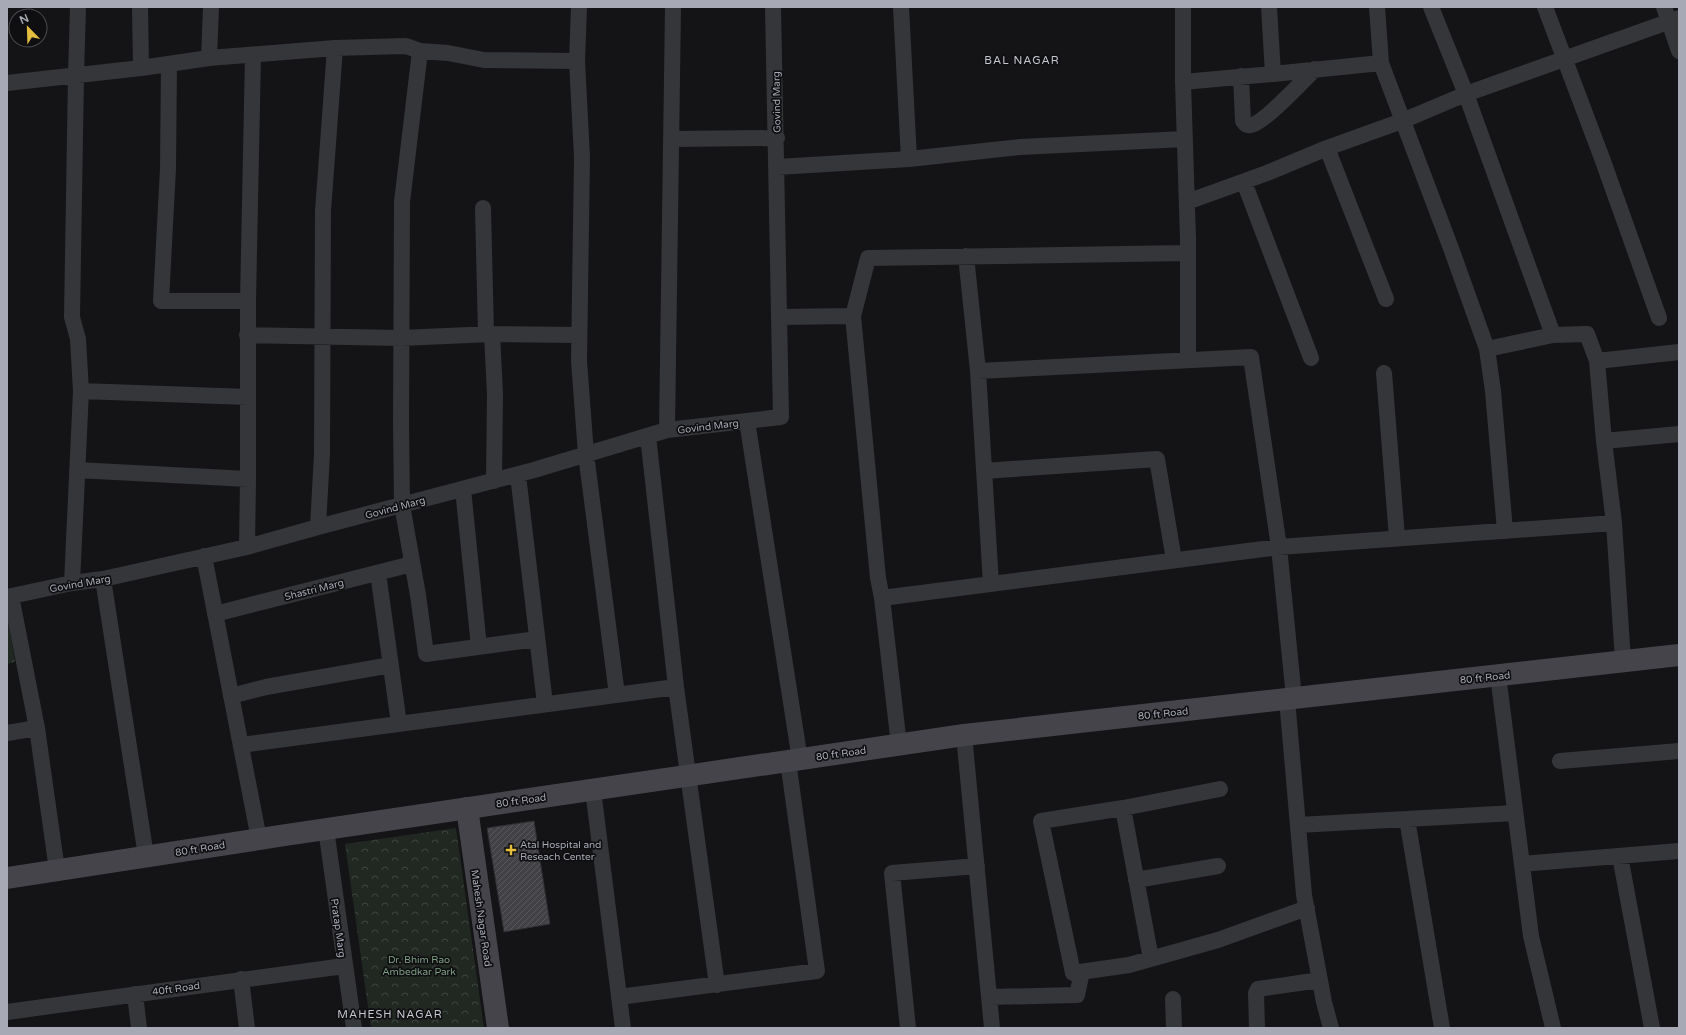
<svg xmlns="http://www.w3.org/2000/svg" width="1686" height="1035" font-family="'Varela Round',sans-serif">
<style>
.park{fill:url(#park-crowns)}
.building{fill:url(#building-hatch);stroke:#2f2e32}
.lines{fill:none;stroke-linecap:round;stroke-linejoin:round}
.street{stroke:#35363a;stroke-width:16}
.secondary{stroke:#44444a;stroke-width:22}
.poi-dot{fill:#e4bf3d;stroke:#0f0f11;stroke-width:1.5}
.labels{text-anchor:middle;stroke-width:3.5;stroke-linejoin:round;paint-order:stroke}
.street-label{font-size:10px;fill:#a7aab5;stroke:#0f0f11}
.poi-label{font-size:10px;fill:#a7aab5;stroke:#0f0f11;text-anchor:start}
.park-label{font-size:10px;fill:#7f9f85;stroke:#0f0f11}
.neighbourhood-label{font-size:11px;letter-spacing:1px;fill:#c7c9d1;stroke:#0f0f11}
</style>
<defs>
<pattern id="park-crowns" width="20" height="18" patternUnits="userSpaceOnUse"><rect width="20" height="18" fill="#212822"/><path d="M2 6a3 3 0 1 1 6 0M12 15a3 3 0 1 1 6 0" fill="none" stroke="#3e4440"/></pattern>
<pattern id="building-hatch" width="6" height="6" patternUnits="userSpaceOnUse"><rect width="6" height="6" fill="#414146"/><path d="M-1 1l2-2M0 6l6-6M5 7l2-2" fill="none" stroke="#5a5a5e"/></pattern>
</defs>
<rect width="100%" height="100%" fill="#141416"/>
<path class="park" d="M7 617 15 662 7 664Z
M456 828 484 1028H371L345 844Z"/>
<path class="building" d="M534 821 550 924 504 932 487 828Z"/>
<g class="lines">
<path class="street" d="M140 7 141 68
M1183 7V82L1273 74 1269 7
M1431 7 1466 94 1553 335 1487 349
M1545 7 1603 161 1659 318
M1664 7 1679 51
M420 51 402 202 401 423 402 505 418 595 426 654 537 639
M209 58 335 48 406 46 420 51 448 53 484 60 577 61 579 7
M577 61 582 157 579 361 586 454 617 695
M1381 63 1452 251 1487 349 1493 391 1505 531
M169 64 168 168 161 301H248
M1273 74 1381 63 1377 7
M1241 76 1243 121C1245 124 1247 126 1251 125 1263 124 1304 80 1315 69
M1183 82 1188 239V360
M7 83 141 68 209 58 211 7
M671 139 777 138
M1327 148 1386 299
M909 159 1020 147 1185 139
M777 167 909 159 901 7
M1244 182 1311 358
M1187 202 1267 173 1327 148 1402 121 1466 94 1679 18
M483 208 486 334
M966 256 978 371 991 584
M779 317 853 316
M492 334 579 335
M247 335 401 338 492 334 495 394 494 481
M1553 335 1587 334 1597 361
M978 371 1251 357 1279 547 1294 698
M1384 373 1397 538
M81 391 248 397
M747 421 800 760
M667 430 673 7
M648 436 676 687 717 985
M1604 441 1679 434
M77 470 248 479
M984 471 1157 459 1174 560
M518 475 545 704
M463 489 479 647
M318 527 322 454 323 211 335 48
M247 547 248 479V301L253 55
M204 556 259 839
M378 573 399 724
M103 579 146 856
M72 583 81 391 78 339 72 317 76 75 78 7
M11 596 37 728 57 870
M7 597 72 583 103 579 247 547 318 527 534 470 667 430 781 417 773 7
M882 598 1279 547 1614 523
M215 614 412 564
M1623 661 1614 523 1604 441 1597 361 1679 352
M1498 675 1531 936 1553 1028
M231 696 266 687 391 665
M1287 699 1304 895 1324 1002 1331 1028
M7 733 37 728
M964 735 992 1028
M241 745 676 687
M899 745 882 598 878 578 853 316 868 258 1188 253
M1560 761 1679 751
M1220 789 1123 808 1041 821 1073 973 1129 965 1218 940 1307 908
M593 790 623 1028
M1123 808 1151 959
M1407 819 1442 1028
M1298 825 1515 813
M326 829 354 1028
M1620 856 1652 1028
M1522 864 1679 851
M1136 880 1218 866
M241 979 247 1028
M135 994 139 1028
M619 997 817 971 788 761
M989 997 1077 995 1082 972
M1173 999 1174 1028
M7 1012 344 966
M908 1028 892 873 977 866
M1257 1028 1256 993 1258 989 1320 980"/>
<path class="secondary" d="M467 808 498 1028
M7 878 279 836 964 735 1679 655"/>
</g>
<path class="poi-dot" d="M509 844h4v4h4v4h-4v4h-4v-4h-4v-4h4z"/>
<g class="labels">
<g class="street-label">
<text transform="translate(776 102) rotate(-91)" y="4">Govind Marg</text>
<text transform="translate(708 426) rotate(-7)" y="4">Govind Marg</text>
<text transform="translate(395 507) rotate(-15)" y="4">Govind Marg</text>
<text transform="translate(80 583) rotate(-10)" y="4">Govind Marg</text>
<text transform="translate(314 589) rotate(-14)" y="4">Shastri Marg</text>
<text transform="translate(1485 677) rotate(-6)" y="4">80 ft Road</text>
<text transform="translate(1163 713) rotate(-6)" y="4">80 ft Road</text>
<text transform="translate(841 753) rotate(-8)" y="4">80 ft Road</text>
<text transform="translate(521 800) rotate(-8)" y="4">80 ft Road</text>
<text transform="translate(200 848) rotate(-9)" y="4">80 ft Road</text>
<text transform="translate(482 918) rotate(82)" y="4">Mahesh Nagar Road</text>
<text transform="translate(339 928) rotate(82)" y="4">Pratap Marg</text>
<text transform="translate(176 988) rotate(-8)" y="4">40ft Road</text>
</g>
<g class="poi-label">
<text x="520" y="848">Atal Hospital and<tspan x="520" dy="12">Reseach Center</tspan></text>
</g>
<g class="park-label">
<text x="419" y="963">Dr. Bhim Rao<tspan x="419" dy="12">Ambedkar Park</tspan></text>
</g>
<g class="neighbourhood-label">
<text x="1022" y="64">BAL NAGAR</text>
<text x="390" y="1018">MAHESH NAGAR</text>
</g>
</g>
<rect width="1686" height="1035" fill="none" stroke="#a7aab5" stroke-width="16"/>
<g transform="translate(28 28) rotate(337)"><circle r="19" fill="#0f0f11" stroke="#4c4d53"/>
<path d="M0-3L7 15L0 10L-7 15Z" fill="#e4bf3d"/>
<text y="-6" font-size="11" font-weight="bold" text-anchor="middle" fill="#a7aab5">N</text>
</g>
</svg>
